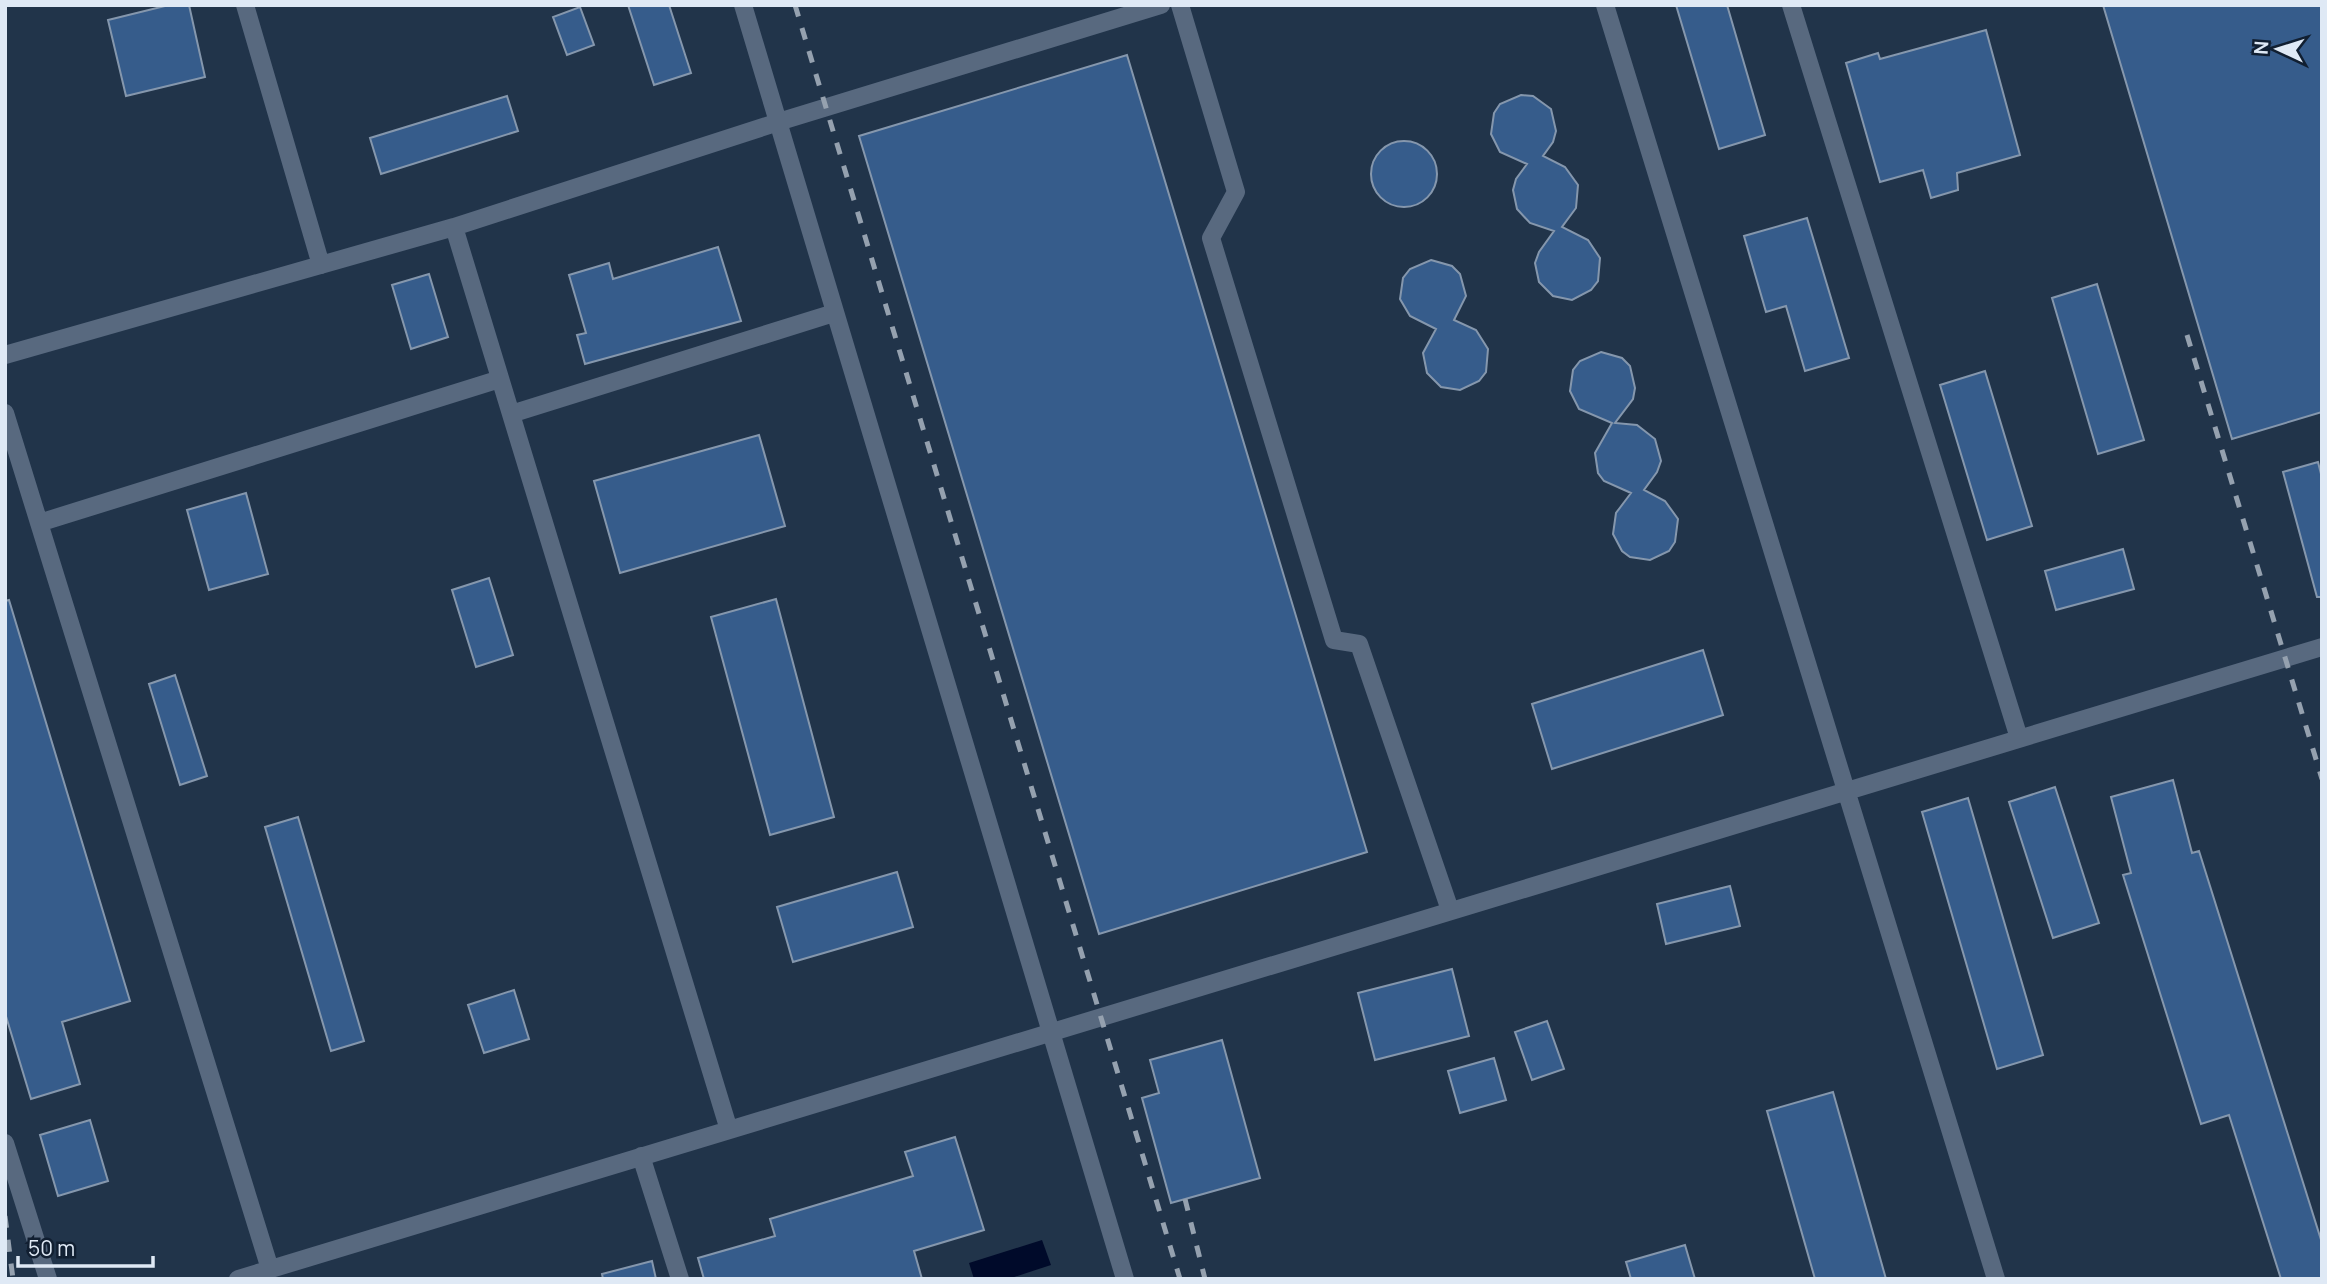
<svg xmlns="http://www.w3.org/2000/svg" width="2327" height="1284" font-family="Manrope,sans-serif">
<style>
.built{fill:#21344a}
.water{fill:#000a2a}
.building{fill:#365c8b;stroke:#8597ad;stroke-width:2}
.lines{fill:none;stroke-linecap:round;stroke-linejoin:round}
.minor{stroke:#58697f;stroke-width:18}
.rail{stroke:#95a1af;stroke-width:5;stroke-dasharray:12 12;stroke-linecap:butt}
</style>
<rect width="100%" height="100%" fill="#1a293b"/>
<path class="built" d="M5 5H2322V1279H5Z"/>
<path class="water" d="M1042 1240 1051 1265 1008 1279H974L969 1263Z"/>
<path class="building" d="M169 5H189L205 77 126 96 108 20Z
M628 5H669L691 73 654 85Z
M1676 5H1727L1765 135 1719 149Z
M2103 5H2322V412L2232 439Z
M580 7 594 45 567 55 553 17Z
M1986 30 2020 155 1957 173 1958 190 1931 198 1923 170 1880 182 1846 63 1878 53 1880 59Z
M1127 55 1367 852 1099 934 859 136Z
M1521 95 1533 96 1551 109 1556 131 1553 142 1543 156 1565 167 1578 185 1576 208 1562 227 1588 240 1600 258 1598 281 1591 290 1572 300 1553 296 1539 282 1535 263 1539 252 1554 231 1530 223 1517 209 1513 190 1516 179 1527 164 1500 152 1491 134 1494 113 1500 104Z
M507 96 518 131 381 174 370 138Z
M1371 174a33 33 0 1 1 66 0a33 33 0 1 1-66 0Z
M1807 218 1849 358 1805 371 1786 306 1766 312 1744 236Z
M718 247 741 321 585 364 577 335 586 333 569 275 609 263 613 279Z
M1431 260 1452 266 1460 274 1466 296 1454 320 1476 330 1488 349 1486 372 1479 381 1460 390 1441 387 1427 373 1423 353 1436 329 1410 316 1400 299 1403 278 1410 269Z
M429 274 448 337 411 349 392 285Z
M2097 284 2144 440 2098 454 2052 298Z
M1601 352 1622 358 1630 366 1635 388 1633 399 1615 423 1637 425 1655 439 1661 461 1657 472 1644 490 1665 501 1678 519 1675 542 1669 551 1650 560 1630 557 1622 551 1613 534 1616 513 1631 493 1604 481 1598 473 1595 453 1612 423 1579 409 1570 391 1573 370 1580 361Z
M1985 371 2032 526 1987 540 1940 385Z
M759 435 785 526 620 573 594 481Z
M2318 462 2322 478V597H2317L2283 472Z
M246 493 268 574 209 590 187 510Z
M2123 549 2134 589 2056 610 2045 571Z
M489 578 513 655 476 667 452 590Z
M776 599 834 817 770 835 711 617Z
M9 600 130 1001 62 1022 80 1084 31 1099 5 1013V601Z
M1703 650 1723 715 1552 769 1532 704Z
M175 675 207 776 180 785 149 684Z
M2173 780 2192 853 2199 851 2322 1243V1279H2281L2229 1115 2201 1124 2123 875 2131 873 2111 797Z
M2055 787 2099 923 2053 938 2009 802Z
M1968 798 2043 1055 1997 1069 1922 812Z
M298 817 364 1041 331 1051 265 827Z
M897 872 913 927 793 962 777 907Z
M1730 886 1740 926 1666 944 1657 904Z
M1452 969 1469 1036 1375 1060 1358 993Z
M514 990 529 1039 484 1053 468 1005Z
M1547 1021 1564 1069 1532 1080 1515 1032Z
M1222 1040 1260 1178 1171 1203 1142 1098 1159 1093 1150 1060Z
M1494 1058 1506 1100 1460 1113 1448 1071Z
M1833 1092 1886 1279H1815L1767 1111Z
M90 1120 108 1181 58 1196 40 1135Z
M955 1137 984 1230 914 1251 922 1279H704L698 1258 775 1236 770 1219 913 1176 905 1152Z
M1685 1245 1695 1279H1631L1626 1262Z
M652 1261 656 1279H603L602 1274Z"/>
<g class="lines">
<path class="minor" d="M245 5 321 265
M743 5 1125 1279
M1180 5 1236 192 1211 238 1334 640 1359 644 1450 910
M1605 5 1996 1279
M1791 5 2019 738
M454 227 729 1130
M5 355 454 227 788 119 1161 5
M5 413 270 1269
M511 414 834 313
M39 523 500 379
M5 1143 48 1279
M641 1156 680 1279
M238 1279 2322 647"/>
<path class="rail" d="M795 5 1180 1279
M2187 335 2322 779
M1185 1199 1205 1279
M5 1216 13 1279"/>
</g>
<rect width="2327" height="1284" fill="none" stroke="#dfe9f5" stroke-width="14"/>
<g transform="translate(2278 49) rotate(274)" stroke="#111f31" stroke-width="5" paint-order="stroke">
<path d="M0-5L12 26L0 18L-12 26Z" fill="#dfe9f5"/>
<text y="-10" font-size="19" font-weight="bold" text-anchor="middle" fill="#dfe9f5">N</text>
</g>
<path d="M18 1256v10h135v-10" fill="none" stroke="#dfe9f5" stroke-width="3.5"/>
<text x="28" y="1256" font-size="21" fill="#dfe9f5" stroke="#111f31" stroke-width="5" paint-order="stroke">50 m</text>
</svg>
